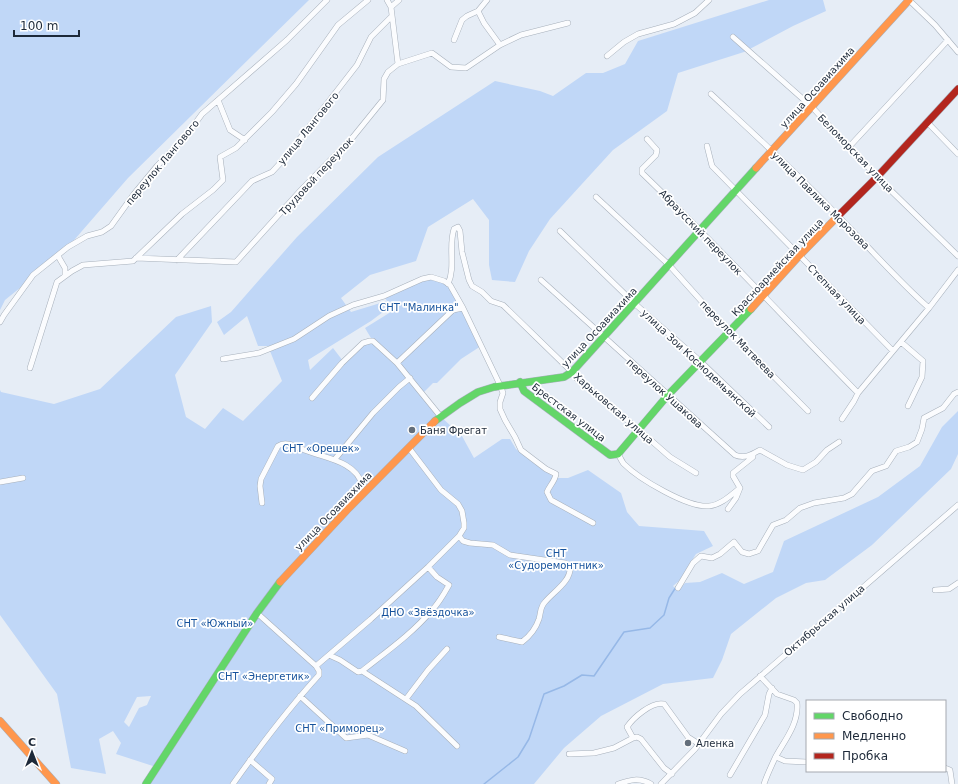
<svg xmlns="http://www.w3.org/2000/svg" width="958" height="784" font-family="'DejaVu Sans',sans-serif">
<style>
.green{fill:#c0d7f7;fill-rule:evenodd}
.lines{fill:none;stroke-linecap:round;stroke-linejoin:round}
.stream{stroke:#96b8e7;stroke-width:1.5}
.street-casing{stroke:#a7b0bb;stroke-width:6}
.fast-casing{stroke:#a7b0bb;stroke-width:8}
.slow-casing{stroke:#a7b0bb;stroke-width:8}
.jam-casing{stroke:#a7b0bb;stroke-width:8}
.street{stroke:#fbfcfe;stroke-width:5}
.fast{stroke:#63d668;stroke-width:7}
.slow{stroke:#ff974d;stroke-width:7}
.jam{stroke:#b3261e;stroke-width:7}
.poi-dot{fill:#636e7b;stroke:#fff;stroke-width:1.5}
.labels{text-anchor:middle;stroke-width:3.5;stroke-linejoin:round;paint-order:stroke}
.street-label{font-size:10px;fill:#1d2939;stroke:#fff}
.park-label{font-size:10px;fill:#16529c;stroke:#fff}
.poi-label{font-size:10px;fill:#1d2939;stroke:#fff;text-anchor:start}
</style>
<rect width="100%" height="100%" fill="#e6edf6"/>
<path class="green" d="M0 0H309L128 178 62 254 5 300 0 310Z
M769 0H823L826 11 793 26 744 52 678 73 667 111 613 150 550 219 529 251 515 282 492 280 489 265V220L473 199 428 227 416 261 370 275 341 298 351 312 387 301 384 296 431 277 450 285 481 346 461 359 437 383H433L423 393 441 417 462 436 474 458 502 439H510L516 449 555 478H568L588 470 621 493 627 512 639 526 704 531 713 546 696 554 679 581 673 586 678 591 685 583 700 582 722 573 744 584 773 572 784 541 878 497 920 466 942 427 958 411V454L951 469 872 545 825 580 806 583 776 598 731 634 722 660 713 678 663 684 601 716 564 748 534 784H146L156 767 116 754 121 743 113 731 99 739 106 774 71 768 57 694 0 615V390L1 392 54 404 100 389 176 317 211 306 212 322 175 375 186 417 205 429 223 408 243 421 282 381 268 346H258L247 316 224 335 217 322 231 312 297 237 378 157 495 81 540 91 553 96 586 73H603L625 64 638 41ZM391 306 394 310 365 328 371 338 370 341 343 361 333 348 310 370 308 360 371 321ZM151 696 147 705 139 708 129 727 124 722 137 697Z"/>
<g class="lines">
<path class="stream" d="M484 784 518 757 529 739 544 694 564 686 582 675 594 676 624 632 650 628 664 615 669 598 676 587"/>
<g class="street-casing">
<path id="street" d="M387 0 391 7 398 64
M909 0 935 25 958 52
M391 7 399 0
M478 11 484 23 500 45
M733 37 812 107 877 177 958 256
M454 40 462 20 467 16 478 11 487 0
M607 56 624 42 638 34 674 24 695 13 709 0
M711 94C754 134 798 174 839 217 869 247 897 280 929 308
M218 100 230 130 245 140
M927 122 958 154
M647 139 657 150 656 155 642 169V173C716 244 786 320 858 393
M707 146 712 166 893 351
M849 147 948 40
M596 197 669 265 722 324 808 411
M560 231 634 303 700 361 769 427
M58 256 65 268V276
M136 258 236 262 301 190 353 137 383 100 384 79 388 72 398 64 432 53 451 67 466 68 500 45 521 35 568 23
M177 260 252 181 272 172 284 159 357 65 371 37 392 16
M541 280 735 455C744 459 751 455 760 450L787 465 803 470 816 462 827 450 839 442
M448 284C456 266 448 247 454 229L458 227 460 231 462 252 469 280 472 286 482 292 491 301 503 305 572 372 577 379 638 429 670 457 696 473
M0 322 4 315 33 275 68 247 87 236 102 232 111 226 134 194 157 166 186 136 202 114 287 40 327 0
M901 342 923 361 922 377 908 406
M223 359 259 353 294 339 329 316 353 305 384 296 422 279 431 277 444 281 450 285 463 308 500 385 503 393 500 402V409L505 420 515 437 521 450 546 469 556 474C555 481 550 485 547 492L551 500 593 523
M397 363 453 310 463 308
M30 368 57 282 72 271 83 265 133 261 182 214 213 190 223 180 220 157 236 148 272 112 296 84 338 25 368 0
M312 398 342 363 363 343 370 341H373L397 363 441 417
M842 419 854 401 858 393 929 308 958 270
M618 454C620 457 622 462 624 464 639 479 688 508 709 506 721 505 731 495 740 488
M335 459 373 413 399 387 410 378
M0 482 23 478
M262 503 260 486 261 479 278 446C287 440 298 448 307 451 325 458 357 462 362 485L344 506 347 510
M728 509 736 498 740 488 733 476V473L753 457V455
M459 536 463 541 470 543 493 545 510 555 565 563 570 566C572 581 553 592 545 602 540 607 541 612 539 619 536 628 530 636 522 642L499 637
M678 588 693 563 701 556 712 558 720 554 734 542 742 552 749 554 758 551 773 525 786 520 800 508 814 503 844 498 852 494 872 471 886 466 896 451 909 447 917 442 922 429 924 418 943 408 954 394 958 392
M935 590 949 589 958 583
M329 655 340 660 358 672 362 671 416 706 457 746
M316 666 371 619 428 567 459 536 464 528V523L462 511 458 504 441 490 409 448
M362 671C386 652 412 634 432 610 439 603 444 594 449 585L437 577 428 567
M760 676 777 694 794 700 797 703C799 724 784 741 775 758 771 767 767 775 764 784
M300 696 346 738 368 735 405 751
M406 699 428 670 447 649
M633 738 627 727C633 718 652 701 664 704L688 737 699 744
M633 738 637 737 641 739 664 768 672 774
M569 754 594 753 614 748 633 738
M776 757 785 761 807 762
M250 760 272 779 269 784
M945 768 950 770 952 784
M730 775 765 715 769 694 772 688
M233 784C260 746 288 709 319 675V671L316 666 257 613
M618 784C630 780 639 777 651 784
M661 784 695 749 721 714 740 694 958 505"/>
</g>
<g class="fast-casing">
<path id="fast" d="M520 382 524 391 610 455 618 454 668 395 751 309
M435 421 460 403 478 392 494 387 564 377 572 372 756 168
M146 784 257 613 280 582"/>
</g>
<g class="slow-casing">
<path id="slow" d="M756 168 909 0
M751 309 799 256 839 215
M280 582 347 510 435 421
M0 721 56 784"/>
</g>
<g class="jam-casing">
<path id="jam" d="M839 215 877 177 958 89"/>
</g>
<use href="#street" class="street"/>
<use href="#fast" class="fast"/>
<use href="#slow" class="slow"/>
<use href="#jam" class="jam"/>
</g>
<g class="poi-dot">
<circle cx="412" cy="430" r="4"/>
<circle cx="688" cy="743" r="4"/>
</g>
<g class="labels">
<g class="street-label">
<text transform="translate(817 87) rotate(-48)" y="4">улица Осоавиахима</text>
<text transform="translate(308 128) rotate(-51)" y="4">улица Лангового</text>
<text transform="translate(856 153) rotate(46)" y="4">Беломорская улица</text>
<text transform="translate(162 162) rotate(-50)" y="4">переулок Лангового</text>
<text transform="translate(316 176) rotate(-47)" y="4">Трудовой переулок</text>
<text transform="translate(821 200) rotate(45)" y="4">улица Павлика Морозова</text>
<text transform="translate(701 232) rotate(46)" y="4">Абраусский переулок</text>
<text transform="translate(777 267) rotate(-47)" y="4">Красноармейская улица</text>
<text transform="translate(837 294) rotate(46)" y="4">Степная улица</text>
<text transform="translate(599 327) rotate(-47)" y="4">улица Осоавиахима</text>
<text transform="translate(738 339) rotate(46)" y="4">переулок Матвеева</text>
<text transform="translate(699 363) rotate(43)" y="4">улица Зои Космодемьянской</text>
<text transform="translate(665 393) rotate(42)" y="4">переулок Ушакова</text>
<text transform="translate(614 408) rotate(41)" y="4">Харьковская улица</text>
<text transform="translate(569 412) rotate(37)" y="4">Брестская улица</text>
<text transform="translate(333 511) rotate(-46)" y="4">улица Осоавиахима</text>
<text transform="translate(824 620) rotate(-41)" y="4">Октябрьская улица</text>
</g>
<g class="park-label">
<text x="419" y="311">СНТ "Малинка"</text>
<text x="321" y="452">СНТ «Орешек»</text>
<text x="556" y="557">СНТ<tspan x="556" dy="12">«Судоремонтник»</tspan></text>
<text x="428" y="616">ДНО «Звёздочка»</text>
<text x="215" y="627">СНТ «Южный»</text>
<text x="264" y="680">СНТ «Энергетик»</text>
<text x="340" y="732">СНТ «Приморец»</text>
</g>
<g class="poi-label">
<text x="420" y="434">Баня Фрегат</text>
<text x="696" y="747">Аленка</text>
</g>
</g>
<rect x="806" y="700" width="140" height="72" fill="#ffffff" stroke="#a5a9b0"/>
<rect x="814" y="713" width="20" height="6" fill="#63d668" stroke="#a5a9b0"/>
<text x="842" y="720" font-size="12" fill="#1d2939">Свободно</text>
<rect x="814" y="733" width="20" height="6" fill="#ff974d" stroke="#a5a9b0"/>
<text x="842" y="740" font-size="12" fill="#1d2939">Медленно</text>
<rect x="814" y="753" width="20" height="6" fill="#b3261e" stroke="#a5a9b0"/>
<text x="842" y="760" font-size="12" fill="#1d2939">Пробка</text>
<g transform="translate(32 752)" stroke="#ffffff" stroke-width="3" paint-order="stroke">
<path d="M0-3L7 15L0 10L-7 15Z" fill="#1d2939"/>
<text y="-6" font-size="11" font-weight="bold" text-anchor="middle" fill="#1d2939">С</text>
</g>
<path d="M14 30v6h65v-6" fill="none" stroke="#1d2939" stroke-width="2"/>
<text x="20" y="30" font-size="12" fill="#1d2939" stroke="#ffffff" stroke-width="3" paint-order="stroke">100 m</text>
</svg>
